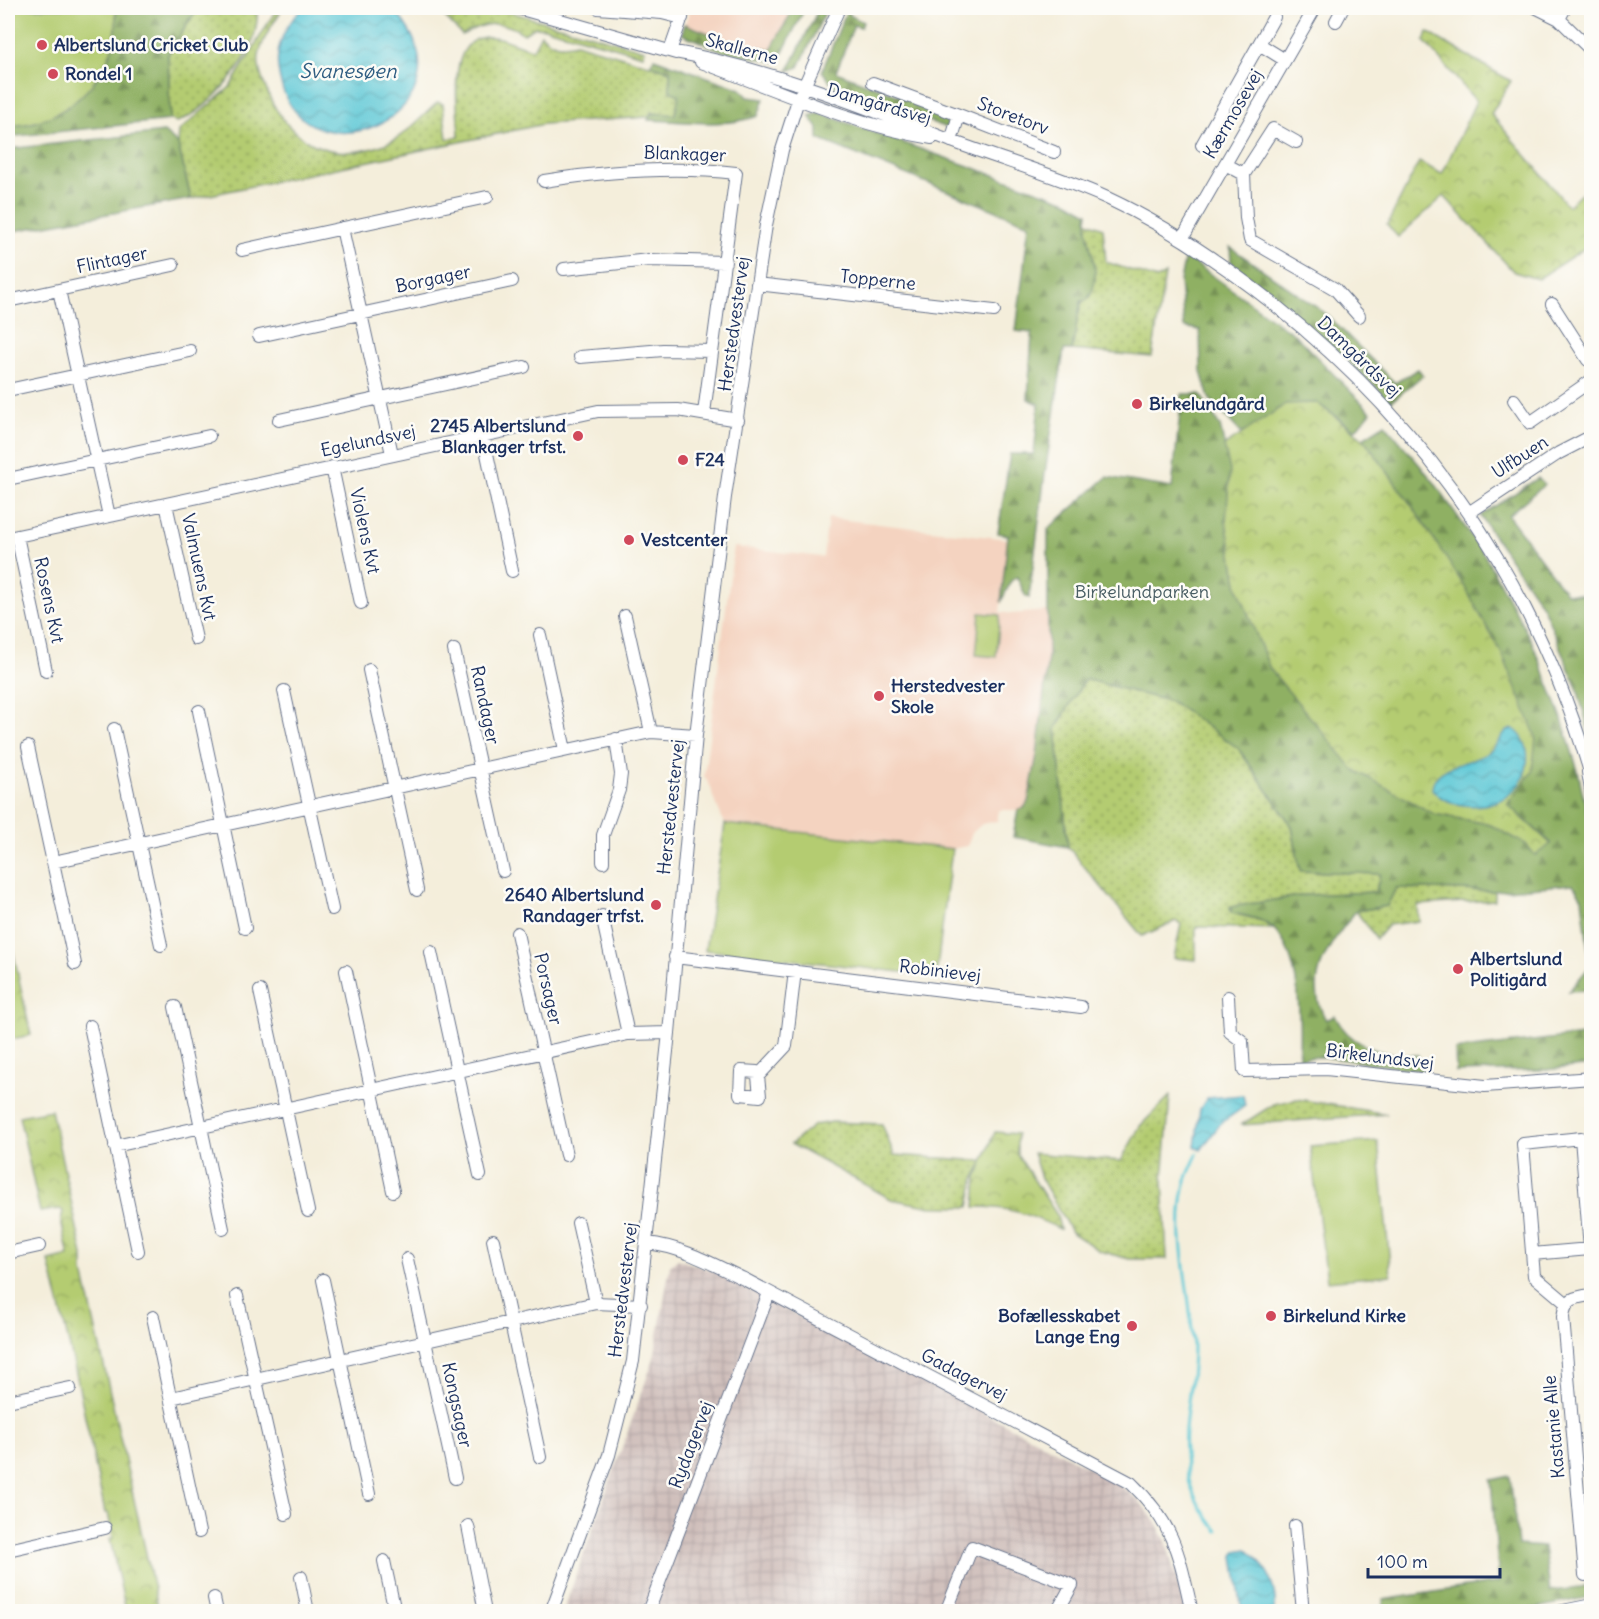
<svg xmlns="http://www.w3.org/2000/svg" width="1599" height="1619" font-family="Delius,sans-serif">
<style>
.built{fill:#f4d3c0}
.industrial{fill:url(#industrial-grid)}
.grass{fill:url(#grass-dots);stroke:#687e68;stroke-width:1.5}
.forest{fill:url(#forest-firs);stroke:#557060;stroke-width:1.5}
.park{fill:url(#park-crowns);stroke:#687e68;stroke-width:1.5}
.garden{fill:#b4cc71;stroke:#687e68;stroke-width:1.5}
.water{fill:url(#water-waves);stroke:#3c7c9a;stroke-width:1.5}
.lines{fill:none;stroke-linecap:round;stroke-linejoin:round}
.stream{stroke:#5dc8d6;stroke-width:3}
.minor-casing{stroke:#67728a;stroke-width:14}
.minor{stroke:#fff;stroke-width:12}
.poi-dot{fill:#d1495b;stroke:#fdfcf7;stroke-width:2}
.labels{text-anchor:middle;stroke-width:5;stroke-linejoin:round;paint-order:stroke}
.poi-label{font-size:18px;font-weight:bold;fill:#1b2f5e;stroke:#fdfcf7;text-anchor:start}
.street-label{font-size:18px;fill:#1b2f5e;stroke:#fdfcf7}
.park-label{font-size:18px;fill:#495e64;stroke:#fdfcf7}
.water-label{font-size:20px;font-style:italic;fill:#2f5d82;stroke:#fdfcf7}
</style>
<defs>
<pattern id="industrial-grid" width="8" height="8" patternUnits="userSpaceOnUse" patternTransform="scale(1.5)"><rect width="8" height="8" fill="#d0c0bc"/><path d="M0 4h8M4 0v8" fill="none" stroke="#b2a5a4"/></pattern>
<pattern id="grass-dots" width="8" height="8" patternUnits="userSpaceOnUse" patternTransform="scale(1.5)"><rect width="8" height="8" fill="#b4cc71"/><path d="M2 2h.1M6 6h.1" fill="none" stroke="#92a660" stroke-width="1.8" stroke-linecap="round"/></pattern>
<pattern id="forest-firs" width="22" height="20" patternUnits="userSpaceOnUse" patternTransform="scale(1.5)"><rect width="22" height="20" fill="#8fb063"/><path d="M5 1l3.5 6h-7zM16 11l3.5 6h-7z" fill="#749055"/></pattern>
<pattern id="park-crowns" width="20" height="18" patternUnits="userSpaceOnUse" patternTransform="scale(1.5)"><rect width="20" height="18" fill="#b4cc71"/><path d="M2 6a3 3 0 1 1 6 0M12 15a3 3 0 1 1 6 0" fill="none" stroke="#92a660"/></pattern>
<pattern id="water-waves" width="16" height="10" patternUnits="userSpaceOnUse" patternTransform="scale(1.5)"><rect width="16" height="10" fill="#5dc8d6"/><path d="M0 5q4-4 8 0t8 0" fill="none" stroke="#4ca3b1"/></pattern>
</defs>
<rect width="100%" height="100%" fill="#fdfcf7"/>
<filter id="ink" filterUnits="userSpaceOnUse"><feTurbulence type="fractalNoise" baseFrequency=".0167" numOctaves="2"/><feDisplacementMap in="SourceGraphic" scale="12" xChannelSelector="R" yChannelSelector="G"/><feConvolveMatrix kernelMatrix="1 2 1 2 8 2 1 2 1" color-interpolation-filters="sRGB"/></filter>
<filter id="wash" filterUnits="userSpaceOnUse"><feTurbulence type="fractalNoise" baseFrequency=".008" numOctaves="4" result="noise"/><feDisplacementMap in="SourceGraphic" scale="24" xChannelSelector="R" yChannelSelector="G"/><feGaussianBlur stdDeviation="1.35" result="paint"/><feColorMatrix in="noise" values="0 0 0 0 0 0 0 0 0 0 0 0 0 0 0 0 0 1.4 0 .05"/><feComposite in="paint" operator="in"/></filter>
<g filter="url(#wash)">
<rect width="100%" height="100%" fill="#f4eedb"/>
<path class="built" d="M691 8H794L771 49 736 44 685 24Z
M828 518 1008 539 1000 612 1012 614 1047 611 1048 656 1037 755 1028 802 1024 808 1018 810H999L997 821 982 824 972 833 967 846 952 849 725 824 713 797 711 787 704 776 734 547 823 557Z"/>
<path class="industrial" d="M678 1259 712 1271 1116 1482 1138 1500 1154 1519 1166 1541 1185 1611 563 1612 654 1358 670 1266Z"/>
<path class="grass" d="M198 8H258C257 18 257 30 253 40 243 69 206 112 177 122L170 120 168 54Z
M277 8H283C274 22 262 39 259 56 257 68 263 81 267 91 288 142 332 165 385 144 406 136 422 116 438 102L443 104 447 139 459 136C458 107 444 33 493 37 506 38 520 47 533 49L541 34C552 46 560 47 576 43L670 71V91L680 94 675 115 651 113 648 117 544 124 191 199 178 144 179 131 230 87Z
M437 8H496L645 50 643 55 546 28 535 27 524 34C503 19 484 22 462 35Z
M1086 221 1103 228 1106 262 1157 279 1165 274 1152 357 1072 350V339L1082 300H1087Z
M1085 679 1172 702 1238 748 1292 826 1300 871 1380 874 1376 892 1306 895 1230 907 1231 913 1260 920 1274 929 1196 927V960L1174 958 1181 924 1176 921 1142 936 1068 847 1056 728Z
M1396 888 1495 891V900L1418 905 1419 921 1388 925 1376 939 1356 911 1387 906Z
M1170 1096 1163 1180 1167 1259H1129L1100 1251 1071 1232 1041 1178 1033 1153 1121 1161 1140 1126Z
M1297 1099 1387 1114 1241 1125 1274 1104Z
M832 1122 882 1124 894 1155 984 1161 975 1177 969 1207H932L891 1199 791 1144 814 1125Z"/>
<path class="forest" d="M115 8H198L168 54 170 120 8 137V125C67 128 125 67 115 8Z
M794 8H805L778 62 724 52 682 34 685 24 736 44 771 49Z
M819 8H827L799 67 788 71Z
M847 10 851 16 863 22 861 27 854 25 836 72 944 113 948 119 947 128 833 85 822 71Z
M654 58 741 89 748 97 764 99 758 116C725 128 683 121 648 120L651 113 675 115 679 95 670 91V71L650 65Z
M819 113 1067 201 1088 213C1081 242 1108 272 1087 300L1081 301 1072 350H1064L1046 466 1029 598 1025 595 1017 577 1011 581 1001 602 1008 535 998 533 1010 454H1034L1039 404 1028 399 1032 333 1016 331 1029 224 818 139V128L809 116Z
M164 132 178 144 191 199 8 232V149Z
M1230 247 1325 313 1395 383 1418 369 1423 375 1391 402 1332 346 1231 262Z
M1185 256 1295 335 1371 412 1355 430 1317 403 1286 404 1242 434 1209 398 1201 372 1200 330 1184 327 1180 281Z
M1182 394H1200L1220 426 1230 470 1226 521 1238 588 1270 669 1434 814 1489 824 1526 844 1535 855 1551 843 1507 804 1532 772 1414 509 1363 438 1385 424 1434 482 1485 556 1532 642 1561 716 1578 771 1591 832V1018L1588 990 1569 991 1590 966 1582 898 1573 884 1495 891 1396 888 1387 906 1356 911C1330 944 1302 978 1326 1020L1335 1016C1351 1048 1384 1056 1418 1055L1423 1071 1324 1057 1299 1058C1300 1020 1302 958 1274 929 1263 918 1245 916 1231 913L1230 907 1306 895 1376 892 1380 874 1300 871 1292 826 1238 748 1172 702 1085 679 1056 728 1068 847 1013 837 1018 810 1024 808 1028 802 1037 755 1048 656V529L1107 477 1172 488Z
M1538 478 1544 485 1508 515 1566 593 1591 596V655L1588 658 1592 667 1591 739 1577 688 1543 607 1480 516Z
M1591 1034V1065L1545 1070 1456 1072 1455 1050Z
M1510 1476 1518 1545 1544 1547 1550 1591 1581 1588 1591 1585V1597L1521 1611H1384L1383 1600 1499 1582 1491 1480Z"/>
<path class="park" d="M1427 32 1511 81 1491 114 1568 206 1591 185V244L1538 279 1514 272 1444 196 1398 237 1387 225 1419 162 1442 174 1476 101 1424 41Z
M1317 403 1363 438 1414 509 1463 584 1503 656 1536 737 1532 772 1507 804 1551 844 1535 855 1526 844 1489 824 1434 814 1354 770 1270 669 1238 588 1226 521 1230 470 1224 446 1286 404Z
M8 928 31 1035 8 1040Z
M51 1110 83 1255V1272L159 1611H126L110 1539 113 1538 108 1513H105L76 1373 49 1261 69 1256 61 1220 63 1211 60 1209 40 1212 19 1116Z
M995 1132 1017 1134V1154L1057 1215 1060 1229C1028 1214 1010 1207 975 1207L977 1177Z"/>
<path class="garden" d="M8 8H115C125 67 67 128 8 125Z
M980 613 1000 615 996 657 976 655Z
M725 824 952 849 936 976 705 950Z
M1378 1141 1391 1275 1327 1281 1310 1146Z"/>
<path class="water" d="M304 8H392C491 114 292 194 278 68 275 46 287 21 304 8Z
M1514 729C1534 744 1530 775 1513 791 1493 811 1449 811 1432 789 1434 763 1472 765 1489 752 1498 746 1500 737 1507 730Z
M1243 1095 1245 1106 1220 1124 1201 1150 1195 1147 1200 1109 1207 1098Z
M1247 1549C1266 1563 1277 1587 1275 1611H1242L1234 1556 1236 1551Z"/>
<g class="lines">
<path class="stream" d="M1197 1154C1193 1165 1186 1176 1184 1188 1173 1241 1192 1294 1193 1348 1193 1389 1179 1430 1187 1471 1191 1495 1202 1512 1218 1531"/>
</g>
</g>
<g filter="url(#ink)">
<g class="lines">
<g class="minor-casing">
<path id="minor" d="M518 8 676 53
M598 8 662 13 682 18
M1537 8 1559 19 1592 51
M1559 19 1565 8
M1336 21 1343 8
M1259 44 1274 17
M670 51C766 68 858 104 949 140 1001 160 1056 175 1107 198 1167 226 1223 264 1275 305 1431 430 1537 586 1592 779
M670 51 685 8
M701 62C776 89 852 125 932 138
M873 83 959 115
M951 141 959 115 1054 152
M1202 145 1259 44 1285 60
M1225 164 1244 174 1246 218 1250 240 1335 289 1359 316
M1244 174 1273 129 1296 142
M544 181C608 171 672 166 736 173L704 413
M342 228 392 454
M1182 239 1315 8
M242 250 487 197
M564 269 649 260 725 262
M757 284 994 311
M59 290 109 516
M8 301 173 265
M1552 304 1588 360 1592 358
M259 336 512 281
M580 357 663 350 712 351
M8 390 190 351
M1514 400 1530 423 1592 380
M279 420 524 367
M483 435 512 571
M332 467 361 603
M8 479 209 436
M166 504 196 639
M1470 512 1559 453 1592 436
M17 536 46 671
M8 538 598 411 678 410 738 420
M625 616 651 732
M540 635 565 750
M454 650 503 871
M369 670 417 890
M284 691 332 909
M199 711 245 928
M114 729 161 945
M28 747 75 964
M1588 772 1592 796
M53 862 651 732 696 735
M603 862V835L619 790 621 774 616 739
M602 916 628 1034
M517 933 566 1155
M431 952 480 1175
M675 957 1081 1007
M346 971 393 1191
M260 991 308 1211
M1228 997 1230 1032 1242 1041 1244 1071 1326 1069 1485 1086 1592 1078
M175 1007 223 1229
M90 1026 138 1251
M758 1076 760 1096 740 1094 741 1071 757 1072 758 1076 786 1046 795 971
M115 1146 628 1034 669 1033
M578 1223 596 1303
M493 1240 540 1457
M647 1243C683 1247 712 1264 744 1279L1131 1483C1175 1525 1179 1555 1192 1612
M8 1253 39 1246
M1532 1254 1590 1249 1581 1138 1523 1144 1534 1276 1566 1303
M407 1259 455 1478
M323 1280 369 1494
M237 1296 286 1514
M153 1317 199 1532
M171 1398 596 1303 641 1305
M8 1401 70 1388
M468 1526 485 1612
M1295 1526 1303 1612
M8 1550 105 1528
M384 1561 395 1612
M1585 1575 1563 1317C1565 1299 1574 1297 1592 1295
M301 1577 308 1612
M214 1598 217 1612
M551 1612 609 1455 633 1361 669 1033 696 735 725 497 766 225 782 150 798 100 839 8
M648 1612 769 1293
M946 1612 972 1547 1072 1585 1057 1612
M1558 1612 1592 1605"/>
</g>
<use href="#minor" class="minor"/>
</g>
</g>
<g class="poi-dot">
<circle cx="42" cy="45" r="6"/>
<circle cx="53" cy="74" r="6"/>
<circle cx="1137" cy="404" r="6"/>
<circle cx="578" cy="436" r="6"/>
<circle cx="683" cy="460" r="6"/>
<circle cx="629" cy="540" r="6"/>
<circle cx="879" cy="696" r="6"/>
<circle cx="656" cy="905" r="6"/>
<circle cx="1458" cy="969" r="6"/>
<circle cx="1271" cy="1316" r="6"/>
<circle cx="1132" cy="1326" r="6"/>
</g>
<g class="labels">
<g class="poi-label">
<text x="54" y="51">Albertslund Cricket Club</text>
<text x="65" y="80">Rondel 1</text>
<text x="1149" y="410">Birkelundgård</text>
<text x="566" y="432" text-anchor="end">2745 Albertslund<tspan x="566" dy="21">Blankager trfst.</tspan></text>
<text x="695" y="466">F24</text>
<text x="641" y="546">Vestcenter</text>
<text x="891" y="692">Herstedvester<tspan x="891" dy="21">Skole</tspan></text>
<text x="644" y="901" text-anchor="end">2640 Albertslund<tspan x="644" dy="21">Randager trfst.</tspan></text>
<text x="1470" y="965">Albertslund<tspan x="1470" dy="21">Politigård</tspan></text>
<text x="1120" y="1322" text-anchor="end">Bofællesskabet<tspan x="1120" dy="21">Lange Eng</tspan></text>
<text x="1283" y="1322">Birkelund Kirke</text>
</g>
<g class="street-label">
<text transform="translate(742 49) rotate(15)" y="6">Skallerne</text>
<text transform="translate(879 104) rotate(16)" y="6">Damgårdsvej</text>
<text transform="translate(1233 114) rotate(-60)" y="6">Kærmosevej</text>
<text transform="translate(1013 116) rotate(21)" y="6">Storetorv</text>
<text transform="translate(685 154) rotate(2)" y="6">Blankager</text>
<text transform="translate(112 260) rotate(-12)" y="6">Flintager</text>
<text transform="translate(433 279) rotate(-12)" y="6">Borgager</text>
<text transform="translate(878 280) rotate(6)" y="6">Topperne</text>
<text transform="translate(734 324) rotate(-82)" y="6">Herstedvestervej</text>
<text transform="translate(1359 357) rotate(44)" y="6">Damgårdsvej</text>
<text transform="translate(368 441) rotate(-12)" y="6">Egelundsvej</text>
<text transform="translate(1520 457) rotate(-33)" y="6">Ulfbuen</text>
<text transform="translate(365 531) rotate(78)" y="6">Violens Kvt</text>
<text transform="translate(199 567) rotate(78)" y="6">Valmuens Kvt</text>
<text transform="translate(49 600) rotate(78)" y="6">Rosens Kvt</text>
<text transform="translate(485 705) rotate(78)" y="6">Randager</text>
<text transform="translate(671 807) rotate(-84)" y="6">Herstedvestervej</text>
<text transform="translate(940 971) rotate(7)" y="6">Robinievej</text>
<text transform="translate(548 989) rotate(77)" y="6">Porsager</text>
<text transform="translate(1380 1057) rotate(7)" y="6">Birkelundsvej</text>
<text transform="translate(623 1290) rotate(-83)" y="6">Herstedvestervej</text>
<text transform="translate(964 1375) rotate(27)" y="6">Gadagervej</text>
<text transform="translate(457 1405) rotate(78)" y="6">Kongsager</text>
<text transform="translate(1554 1427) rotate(-95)" y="6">Kastanie Alle</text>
<text transform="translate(691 1445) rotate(-69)" y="6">Rydagervej</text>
</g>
<g class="park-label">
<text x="1142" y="598">Birkelundparken</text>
</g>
<g class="water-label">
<text x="348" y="78">Svanesøen</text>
</g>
</g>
<rect width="1599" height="1619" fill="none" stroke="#fdfcf7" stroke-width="30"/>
<path d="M1368 1568v9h132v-9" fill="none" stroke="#1b2f5e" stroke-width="3"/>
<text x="1377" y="1568" font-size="18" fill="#1b2f5e" stroke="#fdfcf7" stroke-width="4.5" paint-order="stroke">100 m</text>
</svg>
